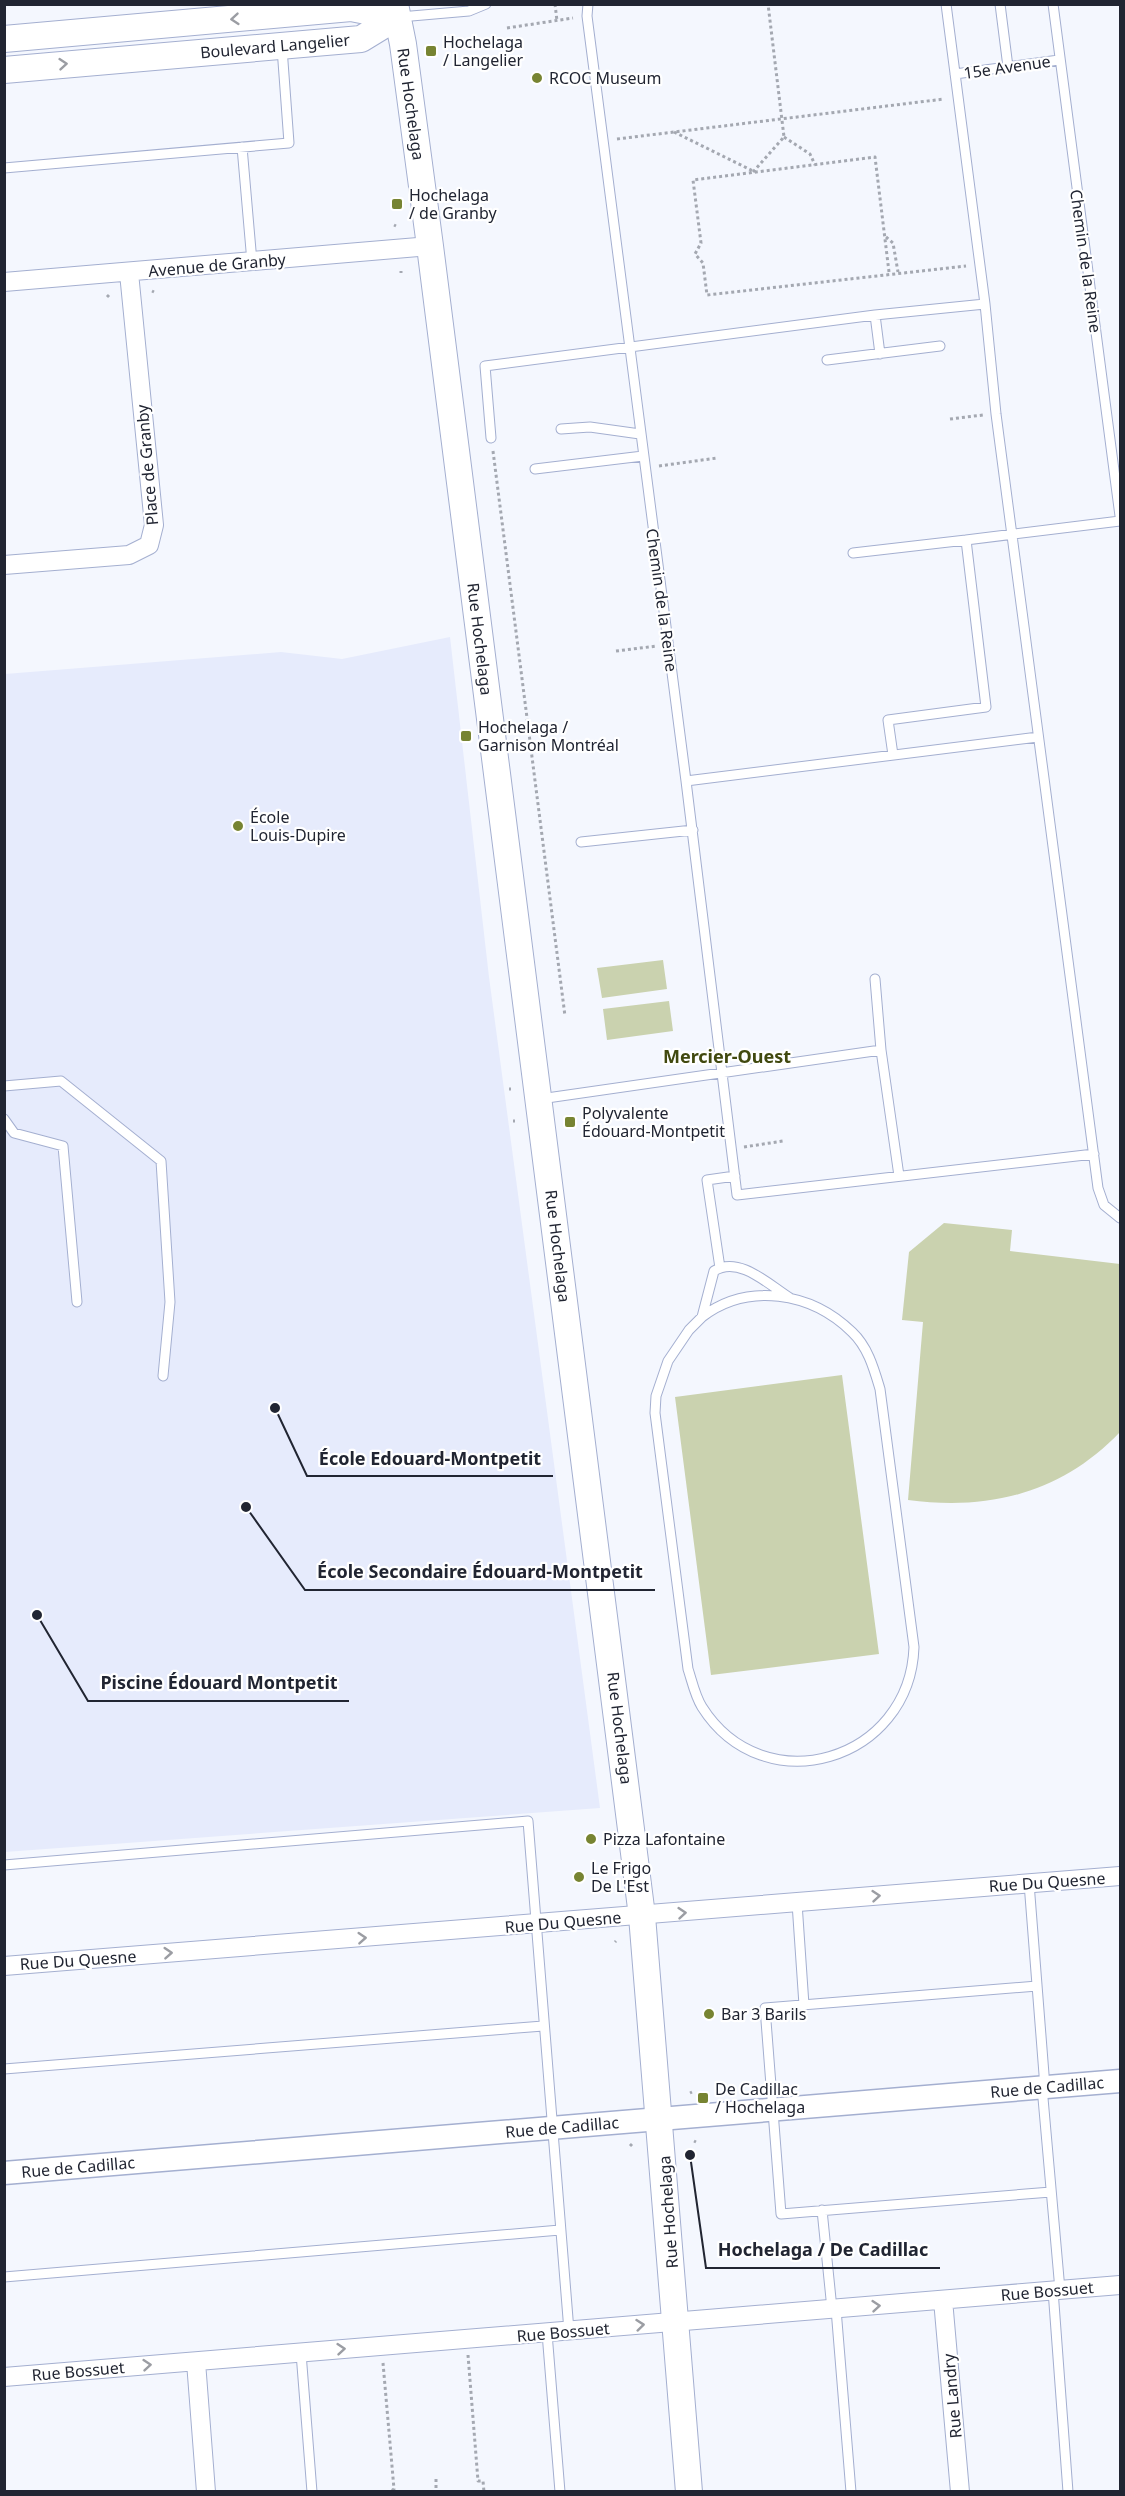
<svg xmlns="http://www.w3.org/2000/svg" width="1125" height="2496" font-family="'Noto Sans',sans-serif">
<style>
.built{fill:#e6ebfc}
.green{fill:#cad2af}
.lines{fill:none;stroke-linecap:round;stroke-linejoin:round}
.service-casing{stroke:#a4afd0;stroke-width:11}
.minor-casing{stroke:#a4afd0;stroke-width:20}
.tertiary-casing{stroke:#a4afd0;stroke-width:25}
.secondary-casing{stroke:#a4afd0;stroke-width:28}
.path{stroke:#a4a8b1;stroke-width:3;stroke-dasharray:3 3;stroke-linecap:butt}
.service{stroke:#fff;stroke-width:9}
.minor{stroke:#fff;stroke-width:18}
.tertiary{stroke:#fff;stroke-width:22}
.secondary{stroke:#fff;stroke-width:26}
.oneway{stroke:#9b9da3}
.poi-dot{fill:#778432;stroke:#fff;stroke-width:2}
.labels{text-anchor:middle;stroke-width:4.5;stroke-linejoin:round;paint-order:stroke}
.poi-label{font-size:16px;fill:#212532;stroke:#fff;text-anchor:start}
.street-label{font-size:16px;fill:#212532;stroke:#fff}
.neighbourhood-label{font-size:18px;font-weight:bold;fill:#41490f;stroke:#fff}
.leader{fill:none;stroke:#212532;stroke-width:2}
.callout-dot{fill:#212532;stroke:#fff;stroke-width:2}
.callout-label{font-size:18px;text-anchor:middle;font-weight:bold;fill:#212532;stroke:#fff;stroke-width:4.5;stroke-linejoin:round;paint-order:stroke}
</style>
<rect width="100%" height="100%" fill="#f4f7fe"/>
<path class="built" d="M450 637 489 977 600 1808 5 1852V674L281 652 342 659Z"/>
<path class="green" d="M663 960 667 989 602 998 597 968Z
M669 1001 673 1031 607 1040 603 1009Z
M944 1223 1012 1230 1010 1251 1120 1264V1432C1062 1493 989 1511 908 1500L923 1322 902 1320 909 1252Z
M842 1375 879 1654 711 1675 675 1397Z"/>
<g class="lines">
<g class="service-casing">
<path id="service" d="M588 4 587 16 686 781 737 1195 1094 1154
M946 4 985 304 996 414 1098 1188 1104 1205 1120 1218
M1000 4 1008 67
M1053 4 1120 516
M400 17 469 11 486 4
M955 74 1059 60
M242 147 252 262
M4 168 289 143 282 48
M875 315 880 354
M827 360 940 346
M561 429 590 427 640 434
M491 438 485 366 875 315 985 304
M535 469 643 456
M853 553 966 540
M893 755 888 720 986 707 966 540 1120 521
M686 781 1038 737
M581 842 693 830
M875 979 881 1050
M4 1086 61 1081 161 1161 170 1302 163 1376
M540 1099 881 1050 899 1176
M4 1119 14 1133 63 1146 77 1302
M720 1268 707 1180 735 1176
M702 1317C748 1282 811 1292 852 1332 868 1347 874 1369 880 1389L914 1647C910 1761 764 1805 702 1707 695 1696 692 1681 688 1669L655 1413 656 1396 668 1361 689 1330 702 1317 714 1271C739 1255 769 1285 790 1298
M4 1865 528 1821 569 2331
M1029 1883 1045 2087
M797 1903 804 2005
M1037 1986 765 2008 781 2214 1051 2192
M4 2069 543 2026
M1042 2087 1060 2290
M822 2210 832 2309
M4 2277 560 2230
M1053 2290 1068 2492
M836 2309 851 2492
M547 2333 560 2492
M301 2353 312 2492"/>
</g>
<g class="minor-casing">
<path id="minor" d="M4 282 430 246
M4 565 129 555 149 545 154 525 129 273
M4 1966 1120 1876
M943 2300 960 2492
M196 2362 206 2492
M4 2377 1120 2285"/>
</g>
<g class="tertiary-casing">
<path id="tertiary" d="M4 2173 1120 2081"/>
</g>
<g class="secondary-casing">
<path id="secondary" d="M395 4 403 44 430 246 642 1916 689 2492
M4 39 351 8 397 17
M4 70 361 39 397 17"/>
</g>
<path class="path" d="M555 4 557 21
M507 28 573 18
M674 132 753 171
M784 137 810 154 815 165
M617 139 944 99
M753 172 784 137 768 4
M394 225 396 226
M886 237 893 243 898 272
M889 272 875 157 693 180 701 243 695 254 703 263 707 295 966 266
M401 273V271
M152 291 154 292
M107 297 109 295
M950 419 983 415
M493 451 565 1016
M659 466 717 458
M616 651 657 646
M509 1089H511
M513 1121H515
M744 1147 783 1141
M615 1942 616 1941
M690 2093 692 2092
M694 2141 696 2142
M630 2146 632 2144
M468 2355 478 2481H483L484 2492
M383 2363 394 2489 390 2492
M436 2479V2492"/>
<use href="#service" class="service"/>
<use href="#minor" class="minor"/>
<use href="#tertiary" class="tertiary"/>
<use href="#secondary" class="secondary"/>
</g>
<defs><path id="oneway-chevron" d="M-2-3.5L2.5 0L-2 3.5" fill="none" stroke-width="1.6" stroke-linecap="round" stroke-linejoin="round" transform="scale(1.5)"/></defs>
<g class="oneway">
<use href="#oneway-chevron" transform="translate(235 19) rotate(175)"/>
<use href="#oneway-chevron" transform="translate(63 64) rotate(-5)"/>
<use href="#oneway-chevron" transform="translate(876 1896) rotate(-5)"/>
<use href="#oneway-chevron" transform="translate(682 1913) rotate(-5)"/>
<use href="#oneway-chevron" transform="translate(362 1938) rotate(-4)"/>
<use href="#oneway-chevron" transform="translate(168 1953) rotate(-4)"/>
<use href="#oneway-chevron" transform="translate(876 2306) rotate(-5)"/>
<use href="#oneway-chevron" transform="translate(640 2325) rotate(-6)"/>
<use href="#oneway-chevron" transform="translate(341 2349) rotate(-5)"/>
<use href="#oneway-chevron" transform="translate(147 2365) rotate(-5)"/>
</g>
<g class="poi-dot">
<rect x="425" y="45" width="12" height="12" rx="3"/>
<circle cx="537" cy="78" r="6"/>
<rect x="391" y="198" width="12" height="12" rx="3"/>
<rect x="460" y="730" width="12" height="12" rx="3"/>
<circle cx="238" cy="826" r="6"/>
<rect x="564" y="1116" width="12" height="12" rx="3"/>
<circle cx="591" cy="1839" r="6"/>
<circle cx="579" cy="1877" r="6"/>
<circle cx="709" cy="2014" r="6"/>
<rect x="697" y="2092" width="12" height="12" rx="3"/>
</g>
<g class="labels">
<g class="poi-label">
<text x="443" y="48">Hochelaga<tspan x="443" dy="18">/ Langelier</tspan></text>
<text x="549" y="84">RCOC Museum</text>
<text x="409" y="201">Hochelaga<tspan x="409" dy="18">/ de Granby</tspan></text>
<text x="478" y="733">Hochelaga /<tspan x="478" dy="18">Garnison Montréal</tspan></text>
<text x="250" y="823">École<tspan x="250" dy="18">Louis-Dupire</tspan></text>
<text x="582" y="1119">Polyvalente<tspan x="582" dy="18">Édouard-Montpetit</tspan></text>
<text x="603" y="1845">Pizza Lafontaine</text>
<text x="591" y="1874">Le Frigo<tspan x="591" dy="18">De L'Est</tspan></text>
<text x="721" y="2020">Bar 3 Barils</text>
<text x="715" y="2095">De Cadillac<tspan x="715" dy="18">/ Hochelaga</tspan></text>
</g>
<g class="street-label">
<text transform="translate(275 46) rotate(-5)" y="6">Boulevard Langelier</text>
<text transform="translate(1007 67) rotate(-8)" y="6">15e Avenue</text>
<text transform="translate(411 104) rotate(82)" y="6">Rue Hochelaga</text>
<text transform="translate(1086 261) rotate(82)" y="6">Chemin de la Reine</text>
<text transform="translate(217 265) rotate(-5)" y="6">Avenue de Granby</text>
<text transform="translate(147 465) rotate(-95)" y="6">Place de Granby</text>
<text transform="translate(662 600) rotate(82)" y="6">Chemin de la Reine</text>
<text transform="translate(480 639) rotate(83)" y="6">Rue Hochelaga</text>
<text transform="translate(558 1246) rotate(83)" y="6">Rue Hochelaga</text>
<text transform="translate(620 1728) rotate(83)" y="6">Rue Hochelaga</text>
<text transform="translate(1047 1882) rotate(-4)" y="6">Rue Du Quesne</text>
<text transform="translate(563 1922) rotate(-5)" y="6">Rue Du Quesne</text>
<text transform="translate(78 1960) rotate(-4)" y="6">Rue Du Quesne</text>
<text transform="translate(1047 2087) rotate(-5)" y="6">Rue de Cadillac</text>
<text transform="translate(562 2127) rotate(-5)" y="6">Rue de Cadillac</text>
<text transform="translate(78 2167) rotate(-5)" y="6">Rue de Cadillac</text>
<text transform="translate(668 2212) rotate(-94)" y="6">Rue Hochelaga</text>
<text transform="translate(1047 2291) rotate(-5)" y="6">Rue Bossuet</text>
<text transform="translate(563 2332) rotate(-5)" y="6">Rue Bossuet</text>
<text transform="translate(78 2371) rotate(-5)" y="6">Rue Bossuet</text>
<text transform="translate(952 2396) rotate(-95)" y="6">Rue Landry</text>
</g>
<g class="neighbourhood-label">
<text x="727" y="1063">Mercier-Ouest</text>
</g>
</g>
<path class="leader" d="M275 1408L307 1476H553M246 1507L305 1590H655M37 1615L88 1701H349M690 2155L706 2268H940"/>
<g class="callout-dot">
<circle cx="275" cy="1408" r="6"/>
<circle cx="246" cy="1507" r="6"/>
<circle cx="37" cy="1615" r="6"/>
<circle cx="690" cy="2155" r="6"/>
</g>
<g class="callout-label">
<text x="430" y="1465">École Edouard-Montpetit</text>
<text x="480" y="1578">École Secondaire Édouard-Montpetit</text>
<text x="219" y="1689">Piscine Édouard Montpetit</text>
<text x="823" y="2256">Hochelaga / De Cadillac</text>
</g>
<rect width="1125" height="2496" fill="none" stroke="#212532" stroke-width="12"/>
</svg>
